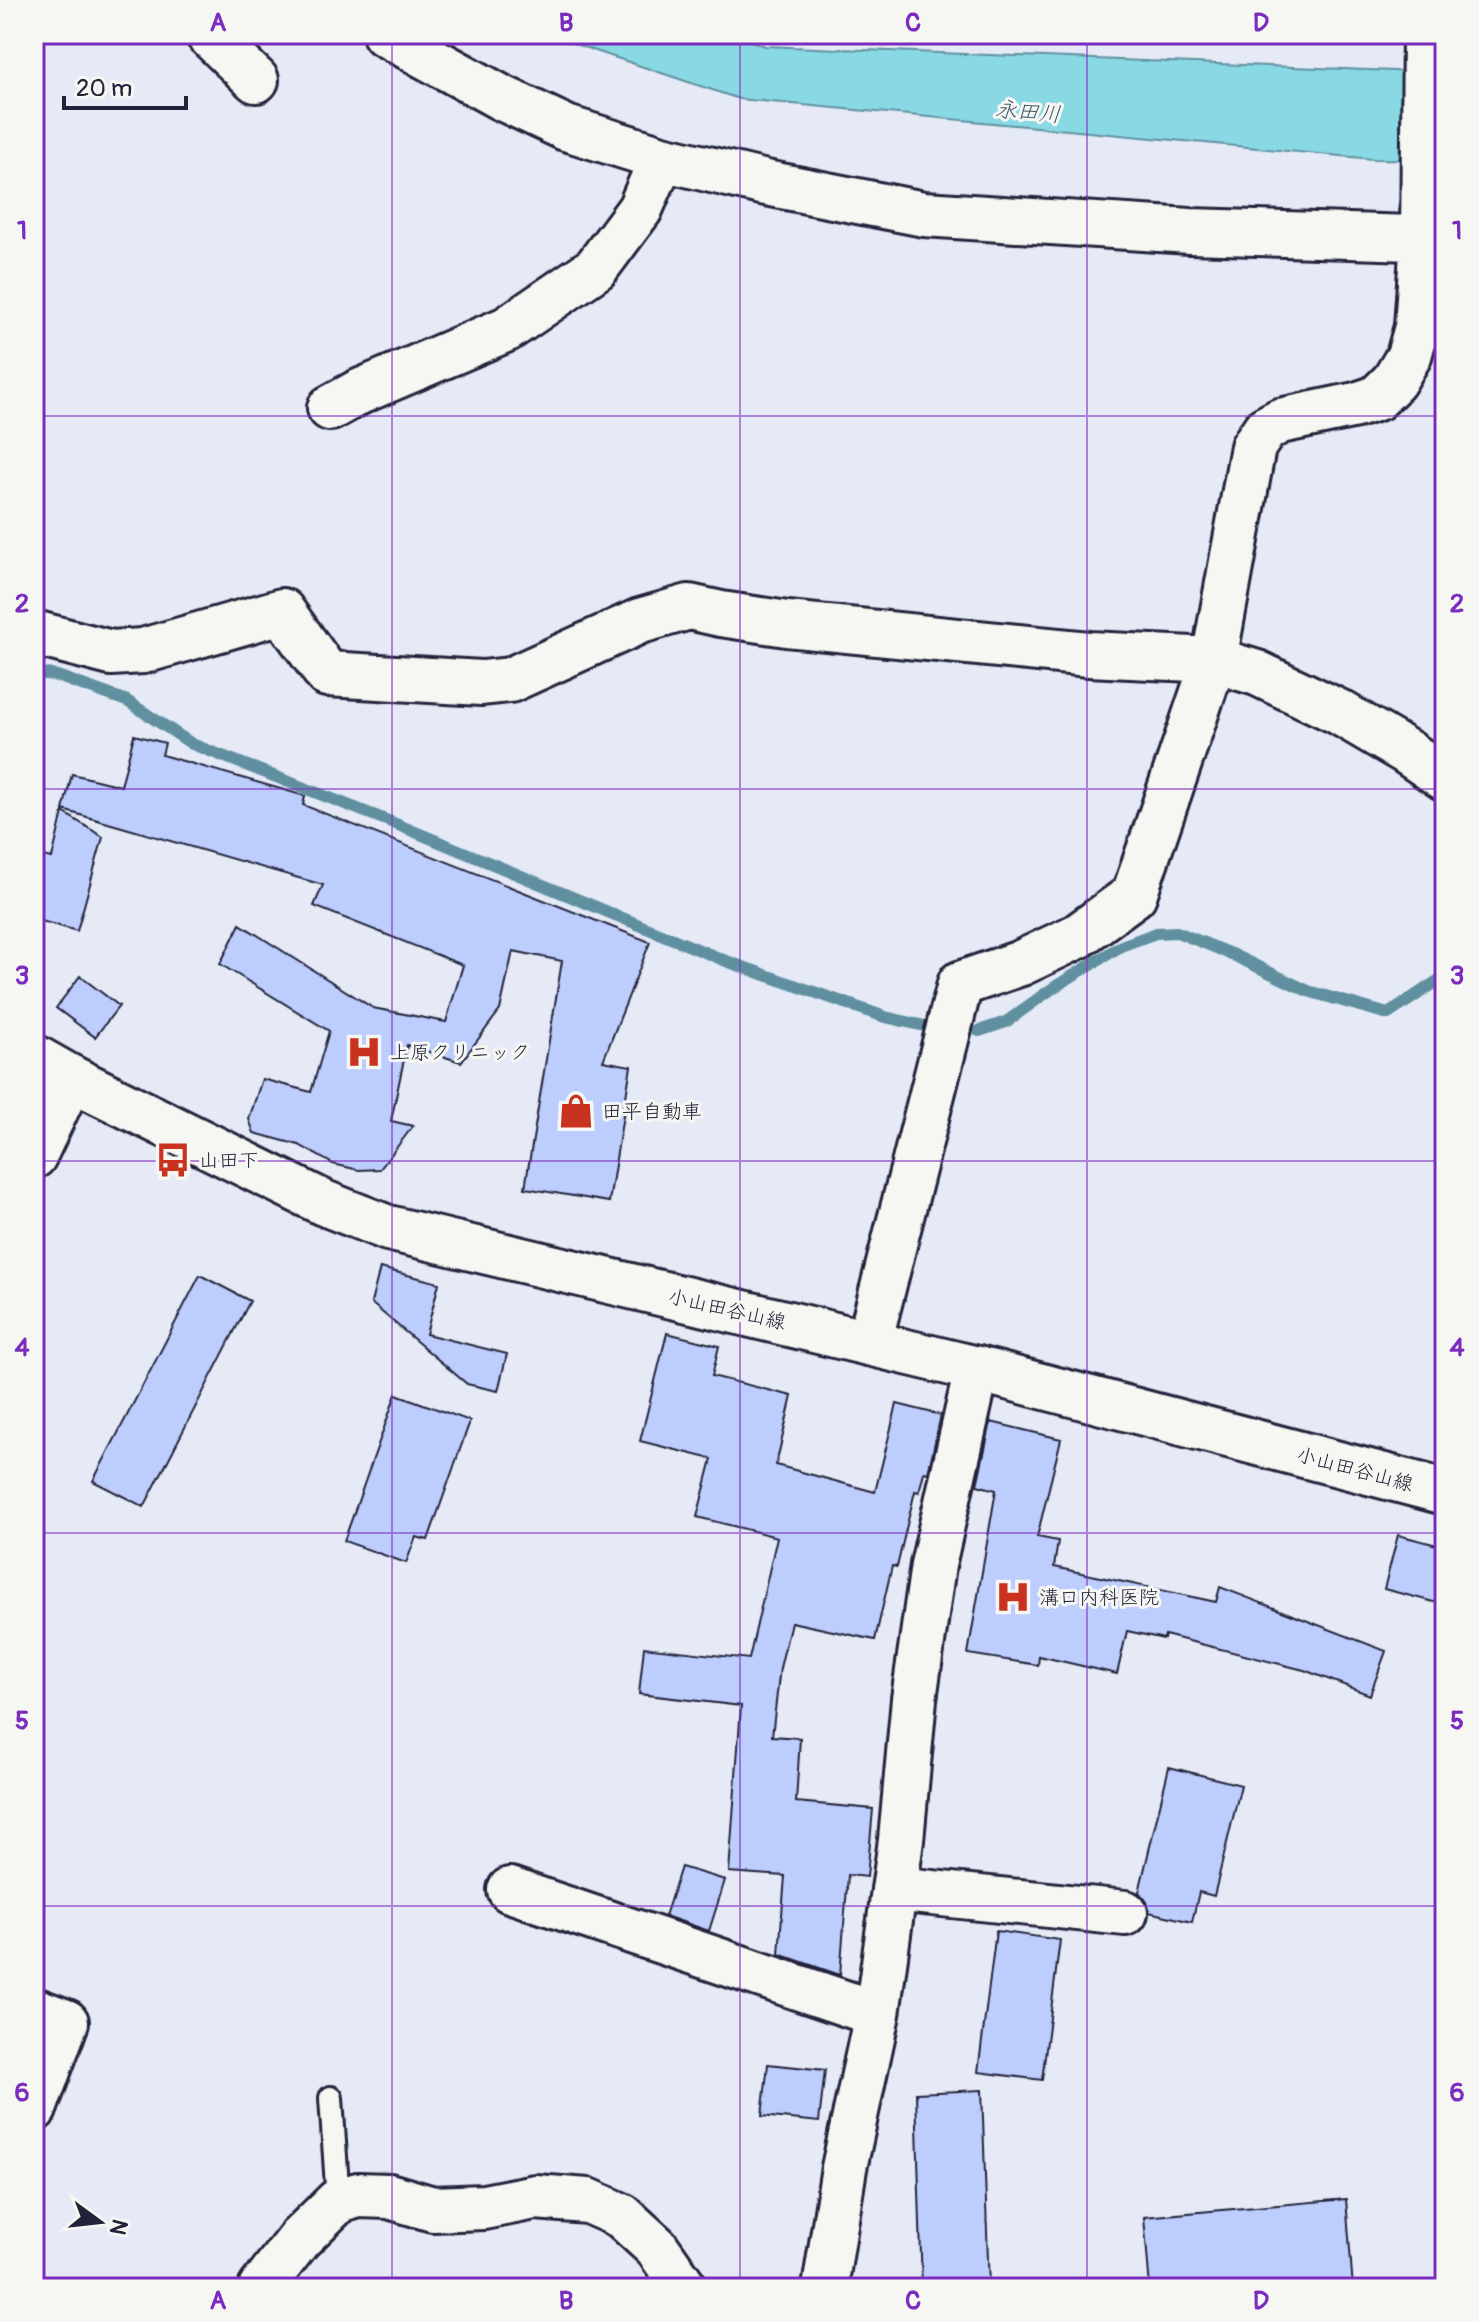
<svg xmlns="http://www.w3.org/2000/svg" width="1479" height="2322" font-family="Pangolin,'Klee One',sans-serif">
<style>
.water{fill:#89d9e4;stroke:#6090a0;stroke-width:2}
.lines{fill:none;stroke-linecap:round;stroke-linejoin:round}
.stream{stroke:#6090a0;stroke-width:12}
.building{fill:#bdcefe;stroke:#22223b;stroke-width:2}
.service-casing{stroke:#22223b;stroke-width:28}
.minor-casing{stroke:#22223b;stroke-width:50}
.secondary-casing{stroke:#22223b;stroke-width:50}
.service{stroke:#f6f6f2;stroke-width:22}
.minor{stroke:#f6f6f2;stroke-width:44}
.secondary{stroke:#f6f6f2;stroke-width:44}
.grid{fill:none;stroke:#7b2cbf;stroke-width:2;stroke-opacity:0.55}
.labels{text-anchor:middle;stroke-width:6;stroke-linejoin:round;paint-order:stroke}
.poi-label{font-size:20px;fill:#22223b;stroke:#f6f6f2;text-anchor:start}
.street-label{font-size:20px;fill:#22223b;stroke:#f6f6f2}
.water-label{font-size:22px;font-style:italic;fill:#41596e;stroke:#f6f6f2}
.neatline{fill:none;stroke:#7b2cbf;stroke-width:3}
.grid-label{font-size:26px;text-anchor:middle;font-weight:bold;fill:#7b2cbf}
</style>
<rect width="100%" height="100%" fill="#e5eaf6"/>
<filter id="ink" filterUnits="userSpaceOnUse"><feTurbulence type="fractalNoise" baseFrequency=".0125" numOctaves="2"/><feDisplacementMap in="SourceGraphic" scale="16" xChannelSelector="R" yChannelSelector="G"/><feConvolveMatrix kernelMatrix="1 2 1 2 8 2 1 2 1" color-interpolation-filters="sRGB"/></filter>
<g filter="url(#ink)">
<path class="water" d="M545 34H732L765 46 1445 73V160L1373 159 739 99Z"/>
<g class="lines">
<path class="stream" d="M34 672 57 676 127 701 192 744 391 822 726 961 885 1017 925 1026
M979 1031 1006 1022 1053 988 1121 946 1156 933 1177 932 1231 954 1308 991 1388 1014 1445 976"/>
</g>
<path class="building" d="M134 735 165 743 162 755 305 796 303 805 650 942 603 1061 631 1066 609 1202 525 1188 562 961 513 951 500 1010 461 1062 407 1045 391 1121 413 1126 380 1169 359 1170 333 1164 299 1145 254 1133 249 1119 262 1079 311 1092 329 1031 220 964 240 924 373 1008 446 1022 463 965 314 906 323 885 63 810 72 774 121 786Z
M63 812 103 837 77 931 34 919V888L43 856 52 858Z
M80 976 119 1006 95 1037 56 1008Z
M380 1268 439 1283 426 1334 507 1354 498 1391 467 1384 371 1303Z
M200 1275 250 1301 144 1507 93 1481Z
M667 1333 719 1346 712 1376 792 1396 776 1465 875 1492 897 1404 941 1415 928 1473 924 1472 919 1492 915 1491 897 1567 892 1566 875 1640 791 1622 780 1668 772 1736 800 1738 796 1802 873 1809 867 1877 848 1875 840 1975 779 1954 785 1876 729 1872 741 1706 639 1694 644 1647 749 1659 777 1537 697 1517 712 1459 640 1441Z
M396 1394 470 1421 428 1540 416 1537 406 1563 344 1541Z
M991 1422 1061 1439 1037 1537 1058 1541 1054 1567 1216 1602 1220 1587 1386 1651 1370 1695 1304 1670 1165 1635 1164 1639 1127 1631 1117 1674 1039 1656 1038 1665 968 1654 996 1490 977 1485Z
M1398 1535 1445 1547V1605L1384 1589Z
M1169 1767 1241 1785 1214 1896 1199 1892 1192 1922 1149 1912 1147 1902 1139 1892Z
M681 1867 725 1880 709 1931 665 1916Z
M996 1931 1060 1940 1042 2080 978 2072Z
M768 2064 825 2070 819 2122 762 2116Z
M982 2090 989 2288H922L916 2093Z
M1346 2199 1353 2288H1150L1144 2217Z"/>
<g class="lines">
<g class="service-casing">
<path id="service" d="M331 2098 338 2201"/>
</g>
<g class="minor-casing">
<path id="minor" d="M208 34 256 80
M385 34 500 97 566 128 662 158 766 183 924 214 1190 231 1445 239
M330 408 359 392 507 329 596 268 640 209 662 158
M34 633 111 653 143 651 282 611 327 674 482 683 510 680 640 621 689 607 721 614 787 624 1089 654 1214 660 1257 673 1339 712 1407 752 1445 778
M34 1156 71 1078
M869 1343 960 984 1021 963 1078 936 1134 895 1214 660 1253 447 1265 429 1280 421 1356 405 1377 398 1394 381 1409 356 1417 327 1423 239 1425 34
M894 1889 1125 1913
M510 1890 877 2014
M34 2010 66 2022 34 2109
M261 2288 299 2239 338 2201 358 2195 389 2196 433 2209 484 2207 535 2197 588 2201 622 2216 657 2248 685 2288
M825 2288 844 2168 877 2014 901 1840 914 1699 933 1565 977 1369"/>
</g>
<g class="secondary-casing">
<path id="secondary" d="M34 1057 71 1078 324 1203 388 1228 977 1369 1445 1492"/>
</g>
<use href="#service" class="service"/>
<use href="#minor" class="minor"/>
<use href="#secondary" class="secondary"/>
</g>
</g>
<path class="grid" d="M392 34V2288M740 34V2288M1087 34V2288M34 416H1445M34 789H1445M34 1161H1445M34 1533H1445M34 1906H1445"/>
<defs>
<g id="hospital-bare" transform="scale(2.76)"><path d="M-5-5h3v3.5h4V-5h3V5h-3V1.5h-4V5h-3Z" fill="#c8321e" stroke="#f6f6f2" stroke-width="2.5" paint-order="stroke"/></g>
<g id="shop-bare" transform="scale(2.76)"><path d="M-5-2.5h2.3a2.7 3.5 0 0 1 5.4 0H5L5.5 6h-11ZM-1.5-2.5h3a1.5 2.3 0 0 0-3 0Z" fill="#c8321e" stroke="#f6f6f2" stroke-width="2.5" paint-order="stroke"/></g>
<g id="bus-bare" transform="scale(2.76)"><path d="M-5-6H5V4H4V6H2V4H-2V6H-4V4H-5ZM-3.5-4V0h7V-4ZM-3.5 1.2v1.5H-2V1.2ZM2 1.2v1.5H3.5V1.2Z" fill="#c8321e" stroke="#f6f6f2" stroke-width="2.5" paint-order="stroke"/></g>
</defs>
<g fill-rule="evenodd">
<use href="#hospital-bare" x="364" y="1052"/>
<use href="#shop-bare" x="576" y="1111"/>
<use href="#bus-bare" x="173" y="1160"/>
<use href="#hospital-bare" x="1013" y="1597"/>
</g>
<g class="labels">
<g class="poi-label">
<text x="390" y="1059">上原クリニック</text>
<text x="602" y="1118">田平自動車</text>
<text x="199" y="1167">山田下</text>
<text x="1039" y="1604">溝口内科医院</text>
</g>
<g class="street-label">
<text transform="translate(727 1309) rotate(13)" y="7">小山田谷山線</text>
<text transform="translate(1355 1469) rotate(15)" y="7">小山田谷山線</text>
</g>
<g class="water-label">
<text transform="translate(1028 111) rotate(5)" y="8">永田川</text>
</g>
</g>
<rect width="1479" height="2322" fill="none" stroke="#f6f6f2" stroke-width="88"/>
<g transform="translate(100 2222) rotate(105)" stroke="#f6f6f2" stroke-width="6" paint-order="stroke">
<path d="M0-6L14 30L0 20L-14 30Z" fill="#22223b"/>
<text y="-12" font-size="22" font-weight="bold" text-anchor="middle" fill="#22223b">N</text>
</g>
<path d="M64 96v12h122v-12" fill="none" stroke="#22223b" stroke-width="4"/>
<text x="76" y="96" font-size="24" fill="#22223b" stroke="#f6f6f2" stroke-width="6" paint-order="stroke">20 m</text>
<rect x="44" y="44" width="1391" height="2234" class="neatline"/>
<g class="grid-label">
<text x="218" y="31">A</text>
<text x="566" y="31">B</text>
<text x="913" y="31">C</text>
<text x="1261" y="31">D</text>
<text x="22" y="239">1</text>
<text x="1457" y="239">1</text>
<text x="22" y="612">2</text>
<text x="1457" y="612">2</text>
<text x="22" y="984">3</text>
<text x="1457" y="984">3</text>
<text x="22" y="1356">4</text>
<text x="1457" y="1356">4</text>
<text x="22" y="1729">5</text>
<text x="1457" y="1729">5</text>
<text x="22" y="2101">6</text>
<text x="1457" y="2101">6</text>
<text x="218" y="2309">A</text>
<text x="566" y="2309">B</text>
<text x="913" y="2309">C</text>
<text x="1261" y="2309">D</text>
</g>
</svg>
